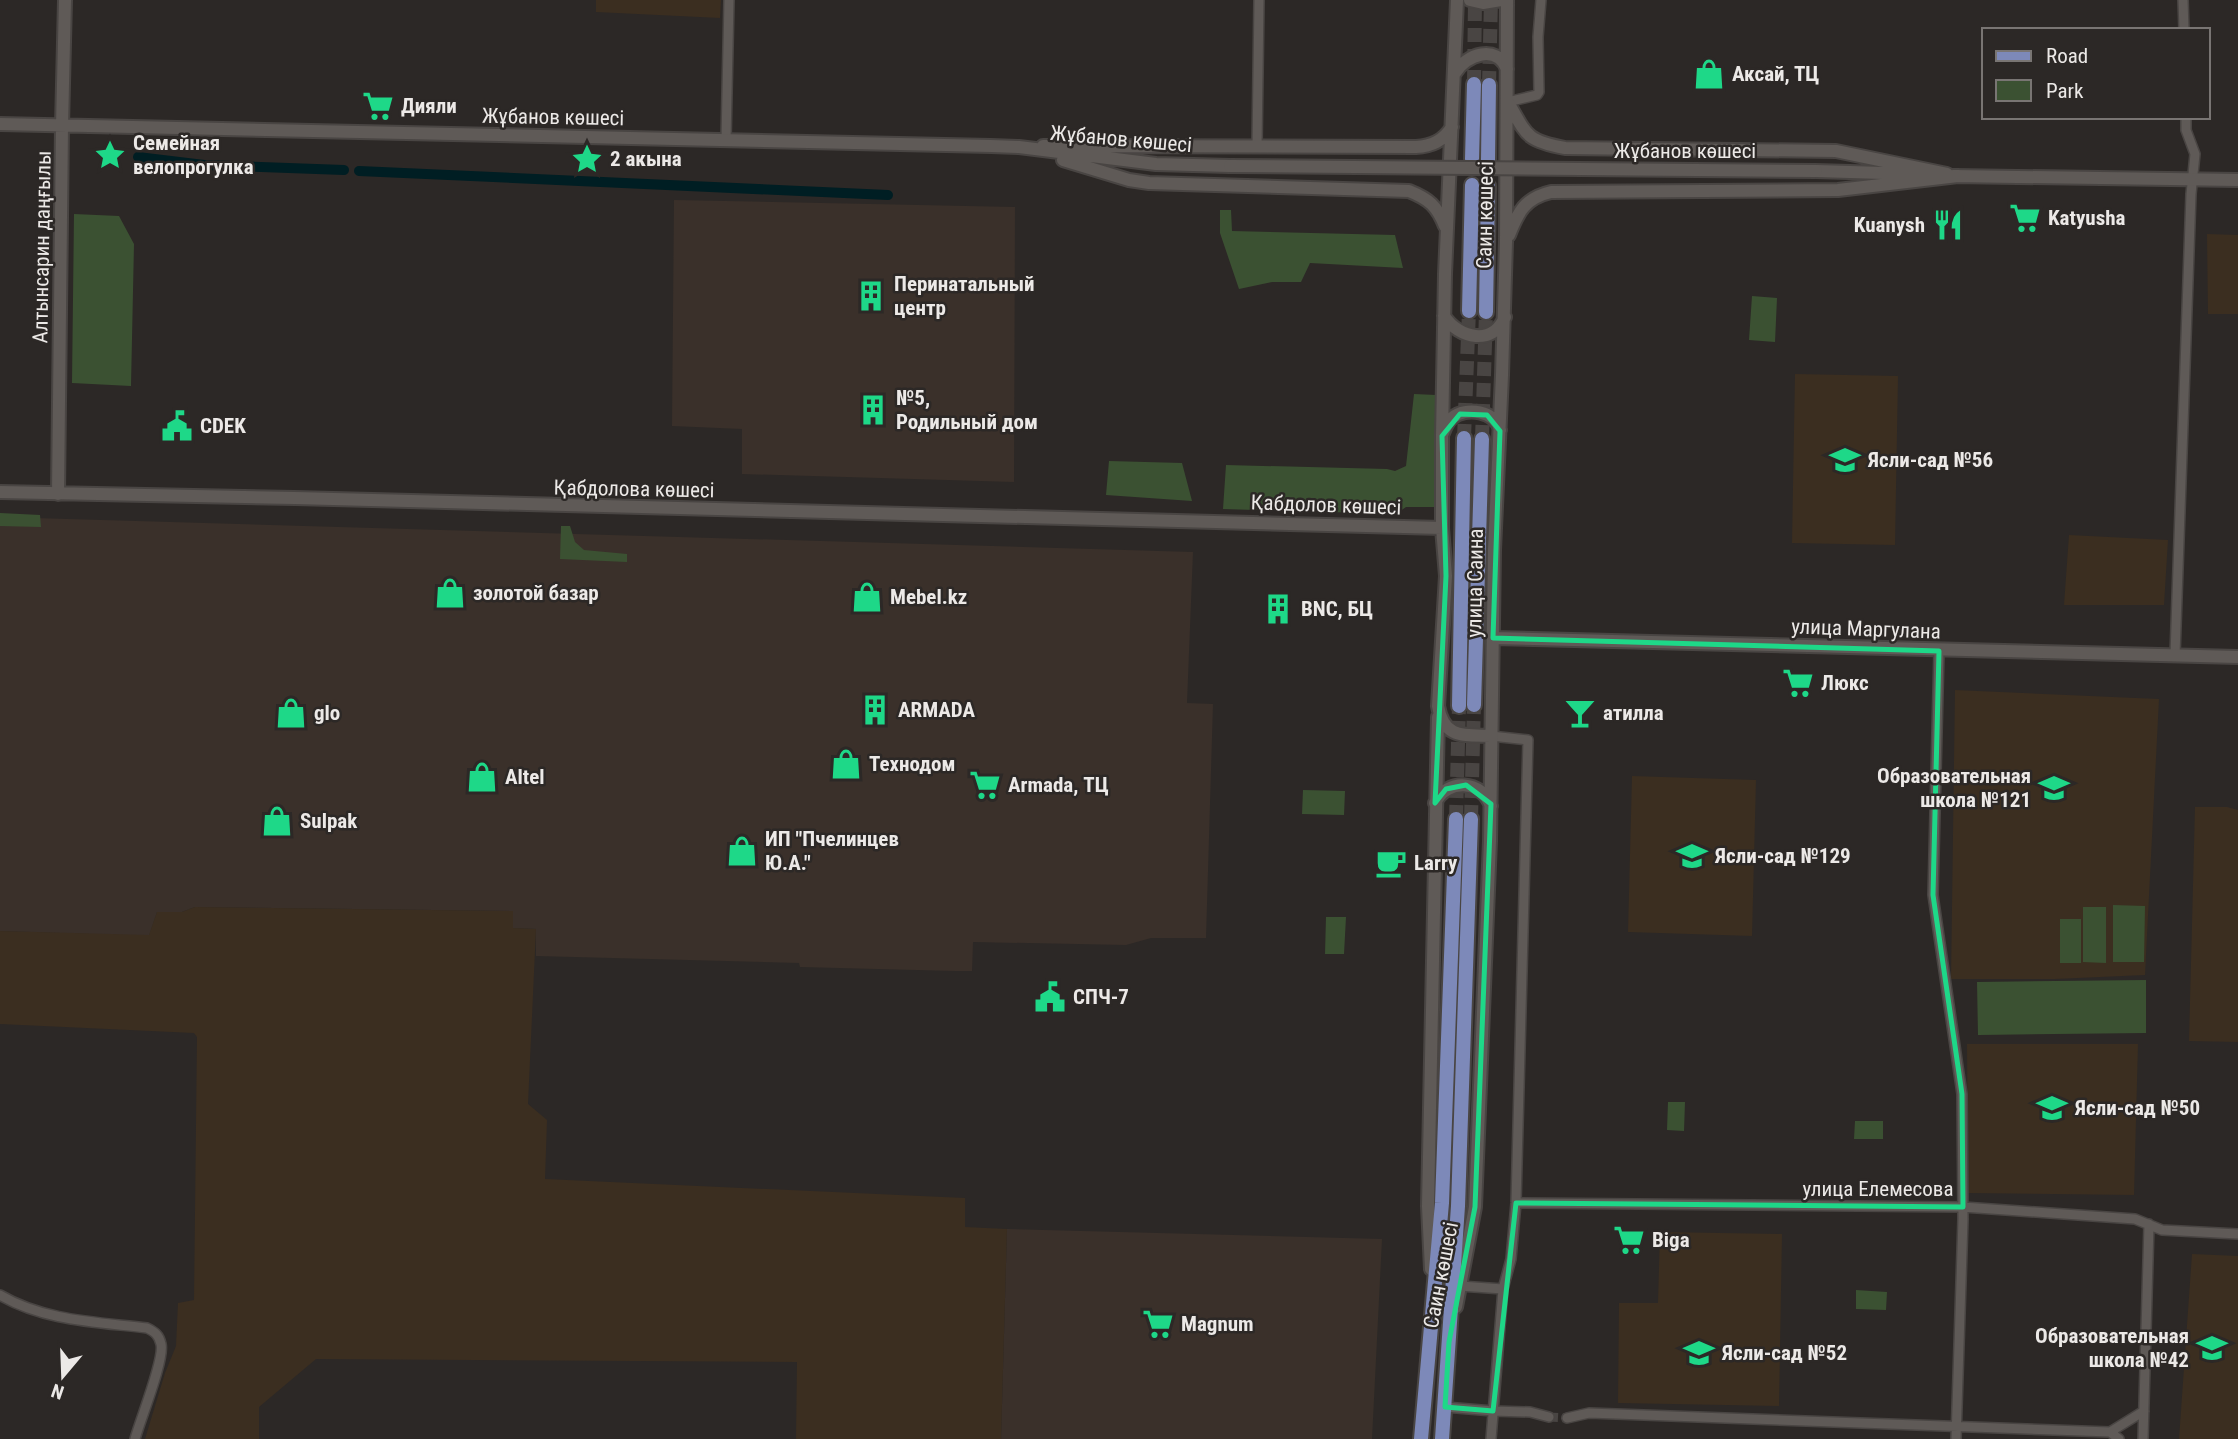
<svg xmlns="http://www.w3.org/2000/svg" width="2238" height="1439" font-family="'Roboto Condensed',sans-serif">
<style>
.built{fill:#3a302a}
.industrial{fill:#3b2e20}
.green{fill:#3b5132}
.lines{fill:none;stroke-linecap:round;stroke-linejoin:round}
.canal{stroke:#001e23;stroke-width:10}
.street-tunnel{stroke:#494543;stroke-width:9;stroke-dasharray:9 4.5;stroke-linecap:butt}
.primary-tunnel{stroke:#494543;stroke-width:14;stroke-dasharray:14 7;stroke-linecap:butt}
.street-casing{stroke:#494543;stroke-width:12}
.secondary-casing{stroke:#494543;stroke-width:16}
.primary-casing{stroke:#494543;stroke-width:18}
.street{stroke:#5f5a57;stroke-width:9}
.secondary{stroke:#5f5a57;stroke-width:12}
.primary{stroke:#7d89b9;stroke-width:14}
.secondary-bridge-casing{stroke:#494543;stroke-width:16;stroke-linecap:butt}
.secondary-bridge{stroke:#5f5a57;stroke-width:12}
.marked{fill:none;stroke:#1ed888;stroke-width:5;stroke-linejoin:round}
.labels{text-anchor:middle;stroke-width:5;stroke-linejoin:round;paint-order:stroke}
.poi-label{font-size:21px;font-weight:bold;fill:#ece9e7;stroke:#2c2826;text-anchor:start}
.street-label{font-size:21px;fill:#ece9e7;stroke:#2c2826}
</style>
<rect width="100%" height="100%" fill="#2c2826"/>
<path class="built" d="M674 200 1015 207 1014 482 742 474V429L672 426Z
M0 517 1193 552 1187 703 1213 704 1206 938H1151L1126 945 973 942 972 971H955L800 967 799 963 536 956V929L513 928V911L195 907 182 912H157L149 936 0 931Z
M1007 1229 1382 1239 1372 1439H1001Z"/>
<path class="industrial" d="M596 0H721L720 18 596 12Z
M2207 234 2238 235V314H2208Z
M1795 374 1898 376 1895 545 1792 543Z
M2069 535 2168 540 2164 605H2064Z
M1955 690 2159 699 2145 975 2055 979H1951Z
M1632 776 1756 780 1752 936 1628 932Z
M2195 807H2227L2238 810V1042L2189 1041Z
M195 907 513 911V928L536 929 528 1104 547 1120 545 1179 965 1198V1227L1007 1229 1001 1439H796L797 1362 316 1359 259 1407V1439H145L165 1373 176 1346 178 1303 194 1300 197 1037 194 1033 0 1024V931L149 935 157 912H182Z
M1967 1044H2138L2134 1195 1968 1193Z
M1660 1232 1782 1234 1779 1406 1618 1403 1619 1303H1658Z
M2192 1254 2238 1256V1439H2179Z"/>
<path class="green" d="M1220 210H1231L1232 231 1395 235 1403 268 1310 263 1301 282H1272L1239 289 1220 233Z
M74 214 119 216 134 244 131 386 72 383Z
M1752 296 1777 298 1775 342 1749 340Z
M1414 394 1436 395V499L1434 507H1406L1396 514 1223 509 1226 465 1387 469 1395 471 1406 466Z
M1109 461 1182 463 1192 501 1106 495Z
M0 513 40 515 41 527 0 526Z
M561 526H570L575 542 584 550 627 554V562L560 559Z
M1303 790 1345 791 1344 815 1302 814Z
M2113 905 2145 906 2144 962H2113Z
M2083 907H2106V963L2083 962Z
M1326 917H1346L1344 954H1325Z
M2060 919H2081V963H2060Z
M2146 980V1033L1978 1035 1977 982Z
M1668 1102H1685L1684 1131 1667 1130Z
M1855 1121H1883V1139H1854Z
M1856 1290 1887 1292 1886 1310 1856 1309Z"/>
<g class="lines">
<path class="canal" d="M138 157 204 165 344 170
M359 171 888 195"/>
<path class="street-tunnel" d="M1549 1417 1567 1418"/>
<path class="primary-tunnel" d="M1474 84 1475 0
M1489 85 1491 0
M1464 438 1469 311
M1482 439 1486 312
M1456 819 1459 706
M1471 819 1474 705"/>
<g class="street-casing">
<path id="street" d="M2183 0 2184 30
M1507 102 1537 95 1539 92 1538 37 1541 0
M726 140 729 0
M1257 146 1259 0
M1939 651 1933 895 1962 1094 1963 1219 1956 1439
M2175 655 2191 194 2195 154 2186 130V117
M1491 736 1528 740 1516 1203 1511 1259 1503 1289 1491 1439
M1516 1203 1963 1207 2135 1219 2162 1230 2238 1234
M1460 1286 1503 1289
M0 1295C44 1321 98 1322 147 1328 155 1332 159 1335 161 1344 165 1359 140 1420 135 1439
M1445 1407 1493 1411 1530 1412 1549 1417
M1567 1418 1589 1413 2110 1432 2144 1411
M2110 1432 2119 1439
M2143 1439 2149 1224"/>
</g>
<g class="secondary-casing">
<path id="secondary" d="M1457 0 1445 274 1442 436V528L1446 576 1438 706C1444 739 1463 735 1491 736
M1470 0 1483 3 1501 0
M1455 73C1466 54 1497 44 1507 69
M1509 104C1527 136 1527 141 1565 148L1836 151 1947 174
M0 124 991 146 1019 147 1156 164 1230 166
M1043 146 1416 147C1432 146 1443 141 1452 127
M1063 160 1129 180 1149 183 1409 191C1429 199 1437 206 1445 226
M1816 171 1917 174
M1953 176 2238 180
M1509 235C1518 212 1525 198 1551 192L1838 190 1958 176
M1444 316C1459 339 1493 346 1505 317
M1443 433C1445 428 1447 422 1452 418 1466 406 1496 411 1500 430
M0 492 295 498 1442 528
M58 494 62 126 65 0
M1493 638 2238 657
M1435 803C1447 778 1482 780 1491 806
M1431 1269 1428 1206 1438 717
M1456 1307 1475 1207 1490 841 1494 550 1502 375 1506 242 1507 0"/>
</g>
<g class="primary-casing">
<path id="primary" d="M1472 159 1474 84
M1488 160 1489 85
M1469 311 1472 185
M1486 312 1488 186
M1474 705 1482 439
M1459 706 1464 438
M1421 1439 1442 1203 1456 819
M1442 1439 1458 1206 1471 819"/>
</g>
<use href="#street" class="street"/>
<use href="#secondary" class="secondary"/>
<use href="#primary" class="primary"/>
<g class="secondary-bridge-casing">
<path id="secondary-bridge" d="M1230 166 1816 171"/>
</g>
<use href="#secondary-bridge" class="secondary-bridge"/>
</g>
<path class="marked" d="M1460 414 1487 415 1500 431 1493 638 1939 651 1933 895 1962 1094 1963 1207 1516 1203 1493 1411 1445 1407 1449 1342 1475 1207 1491 804 1466 785 1446 789 1435 803 1446 576 1442 436Z"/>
<defs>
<g id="shop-bare" transform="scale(2.415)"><path d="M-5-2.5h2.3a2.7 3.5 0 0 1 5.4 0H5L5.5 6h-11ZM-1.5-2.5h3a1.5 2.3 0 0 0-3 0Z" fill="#1ed888" stroke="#2c2826" stroke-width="2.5" paint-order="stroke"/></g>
<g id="supermarket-bare" transform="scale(2.415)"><path d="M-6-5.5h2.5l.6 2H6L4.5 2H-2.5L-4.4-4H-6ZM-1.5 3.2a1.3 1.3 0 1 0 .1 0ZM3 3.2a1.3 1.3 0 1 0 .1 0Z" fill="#1ed888" stroke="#2c2826" stroke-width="2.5" paint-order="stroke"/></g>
<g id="sight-bare" transform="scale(2.415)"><path d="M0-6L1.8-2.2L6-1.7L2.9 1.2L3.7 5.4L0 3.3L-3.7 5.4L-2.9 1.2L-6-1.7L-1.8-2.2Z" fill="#1ed888" stroke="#2c2826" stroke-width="2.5" paint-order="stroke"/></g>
<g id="restaurant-bare" transform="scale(2.415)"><path d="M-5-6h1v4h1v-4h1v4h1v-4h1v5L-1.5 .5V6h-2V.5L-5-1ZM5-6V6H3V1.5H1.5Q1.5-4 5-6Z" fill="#1ed888" stroke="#2c2826" stroke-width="2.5" paint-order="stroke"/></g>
<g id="building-bare" transform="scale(2.415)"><path d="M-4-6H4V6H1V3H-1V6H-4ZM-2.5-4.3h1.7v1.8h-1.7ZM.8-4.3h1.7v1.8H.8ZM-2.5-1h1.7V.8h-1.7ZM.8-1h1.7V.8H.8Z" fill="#1ed888" stroke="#2c2826" stroke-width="2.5" paint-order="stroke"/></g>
<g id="civic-bare" transform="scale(2.415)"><path d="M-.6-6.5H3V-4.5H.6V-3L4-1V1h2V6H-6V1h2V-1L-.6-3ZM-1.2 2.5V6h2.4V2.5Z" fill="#1ed888" stroke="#2c2826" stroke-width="2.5" paint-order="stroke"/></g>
<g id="school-bare" transform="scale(2.415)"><path d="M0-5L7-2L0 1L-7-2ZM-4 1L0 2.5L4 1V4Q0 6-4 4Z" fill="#1ed888" stroke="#2c2826" stroke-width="2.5" paint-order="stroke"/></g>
<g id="bar-bare" transform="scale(2.415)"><path d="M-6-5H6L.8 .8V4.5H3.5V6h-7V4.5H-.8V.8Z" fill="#1ed888" stroke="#2c2826" stroke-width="2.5" paint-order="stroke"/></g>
<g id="cafe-bare" transform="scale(2.415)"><path d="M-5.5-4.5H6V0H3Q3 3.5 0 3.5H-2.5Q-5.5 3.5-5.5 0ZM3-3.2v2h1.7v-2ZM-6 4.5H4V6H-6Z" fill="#1ed888" stroke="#2c2826" stroke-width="2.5" paint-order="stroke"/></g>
</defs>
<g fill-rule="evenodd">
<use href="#shop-bare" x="1709" y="74"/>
<use href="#supermarket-bare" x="378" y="106"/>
<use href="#sight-bare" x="110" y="155"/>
<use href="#sight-bare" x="587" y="159"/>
<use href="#supermarket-bare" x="2025" y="218"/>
<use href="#restaurant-bare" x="1948" y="225"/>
<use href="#building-bare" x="871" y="296"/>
<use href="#building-bare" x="873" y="410"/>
<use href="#civic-bare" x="177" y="426"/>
<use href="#school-bare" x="1845" y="460"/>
<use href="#shop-bare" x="450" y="593"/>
<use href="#shop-bare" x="867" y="597"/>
<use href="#building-bare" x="1278" y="609"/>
<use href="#supermarket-bare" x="1798" y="683"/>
<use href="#building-bare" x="875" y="710"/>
<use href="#shop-bare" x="291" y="713"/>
<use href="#bar-bare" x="1580" y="713"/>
<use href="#shop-bare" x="846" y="764"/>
<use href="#shop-bare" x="482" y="777"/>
<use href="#supermarket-bare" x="985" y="785"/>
<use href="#school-bare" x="2054" y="788"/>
<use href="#shop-bare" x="277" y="821"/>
<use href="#shop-bare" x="742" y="851"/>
<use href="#school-bare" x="1692" y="856"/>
<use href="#cafe-bare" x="1391" y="863"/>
<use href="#civic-bare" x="1050" y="997"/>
<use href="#school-bare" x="2052" y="1108"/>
<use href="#supermarket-bare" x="1629" y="1240"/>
<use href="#supermarket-bare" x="1158" y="1324"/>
<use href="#school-bare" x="2212" y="1348"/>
<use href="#school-bare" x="1699" y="1353"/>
</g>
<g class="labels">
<g class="poi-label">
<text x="1732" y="81">Аксай, ТЦ</text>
<text x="401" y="113">Дияли</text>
<text x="133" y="150">Семейная<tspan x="133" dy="24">велопрогулка</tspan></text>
<text x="610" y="166">2 акына</text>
<text x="2048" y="225">Katyusha</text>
<text x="1925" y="232" text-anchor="end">Kuanysh</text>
<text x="894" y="291">Перинатальный<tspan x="894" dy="24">центр</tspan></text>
<text x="896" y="405">№5,<tspan x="896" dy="24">Родильный дом</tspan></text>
<text x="200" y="433">CDEK</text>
<text x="1868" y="467">Ясли-сад №56</text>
<text x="473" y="600">золотой базар</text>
<text x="890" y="604">Mebel.kz</text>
<text x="1301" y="616">BNC, БЦ</text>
<text x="1821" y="690">Люкс</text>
<text x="898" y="717">ARMADA</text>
<text x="314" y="720">glo</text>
<text x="1603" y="720">атилла</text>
<text x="869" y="771">Технодом</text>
<text x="2031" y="783" text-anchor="end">Образовательная<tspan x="2031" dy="24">школа №121</tspan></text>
<text x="505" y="784">Altel</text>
<text x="1008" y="792">Armada, ТЦ</text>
<text x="300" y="828">Sulpak</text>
<text x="765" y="846">ИП "Пчелинцев<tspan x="765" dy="24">Ю.А."</tspan></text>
<text x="1715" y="863">Ясли-сад №129</text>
<text x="1414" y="870">Larry</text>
<text x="1073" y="1004">СПЧ-7</text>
<text x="2075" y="1115">Ясли-сад №50</text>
<text x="1652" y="1247">Biga</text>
<text x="1181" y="1331">Magnum</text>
<text x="2189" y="1343" text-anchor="end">Образовательная<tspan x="2189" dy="24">школа №42</tspan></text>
<text x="1722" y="1360">Ясли-сад №52</text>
</g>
<g class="street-label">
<text transform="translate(553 117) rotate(1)" y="7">Жұбанов көшесі</text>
<text transform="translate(1121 139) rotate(5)" y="7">Жұбанов көшесі</text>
<text x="1685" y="158">Жұбанов көшесі</text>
<text transform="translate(1485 215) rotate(-89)" y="7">Саин көшесі</text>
<text transform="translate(42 247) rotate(-89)" y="7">Алтынсарин даңғылы</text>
<text transform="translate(634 489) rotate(1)" y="7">Қабдолова көшесі</text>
<text transform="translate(1326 505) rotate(2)" y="7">Қабдолов көшесі</text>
<text transform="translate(1475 583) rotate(-89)" y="7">улица Саина</text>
<text transform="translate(1866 629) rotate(2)" y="7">улица Маргулана</text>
<text x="1878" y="1196">улица Елемесова</text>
<text transform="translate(1441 1275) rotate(-79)" y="7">Саин көшесі</text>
</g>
</g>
<rect x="1982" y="28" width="228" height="91" fill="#2c2826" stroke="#797573" stroke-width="2"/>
<rect x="1996" y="51" width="35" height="10" fill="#7d89b9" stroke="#797573" stroke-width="2"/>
<text x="2046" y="63" font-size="21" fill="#ece9e7">Road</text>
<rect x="1996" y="80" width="35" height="21" fill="#3b5132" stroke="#797573" stroke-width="2"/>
<text x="2046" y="98" font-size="21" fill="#ece9e7">Park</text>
<g transform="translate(63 1376) rotate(199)" stroke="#2c2826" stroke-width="5" paint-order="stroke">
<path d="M0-5L12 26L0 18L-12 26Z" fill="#ece9e7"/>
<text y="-10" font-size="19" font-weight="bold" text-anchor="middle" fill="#ece9e7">N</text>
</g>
</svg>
